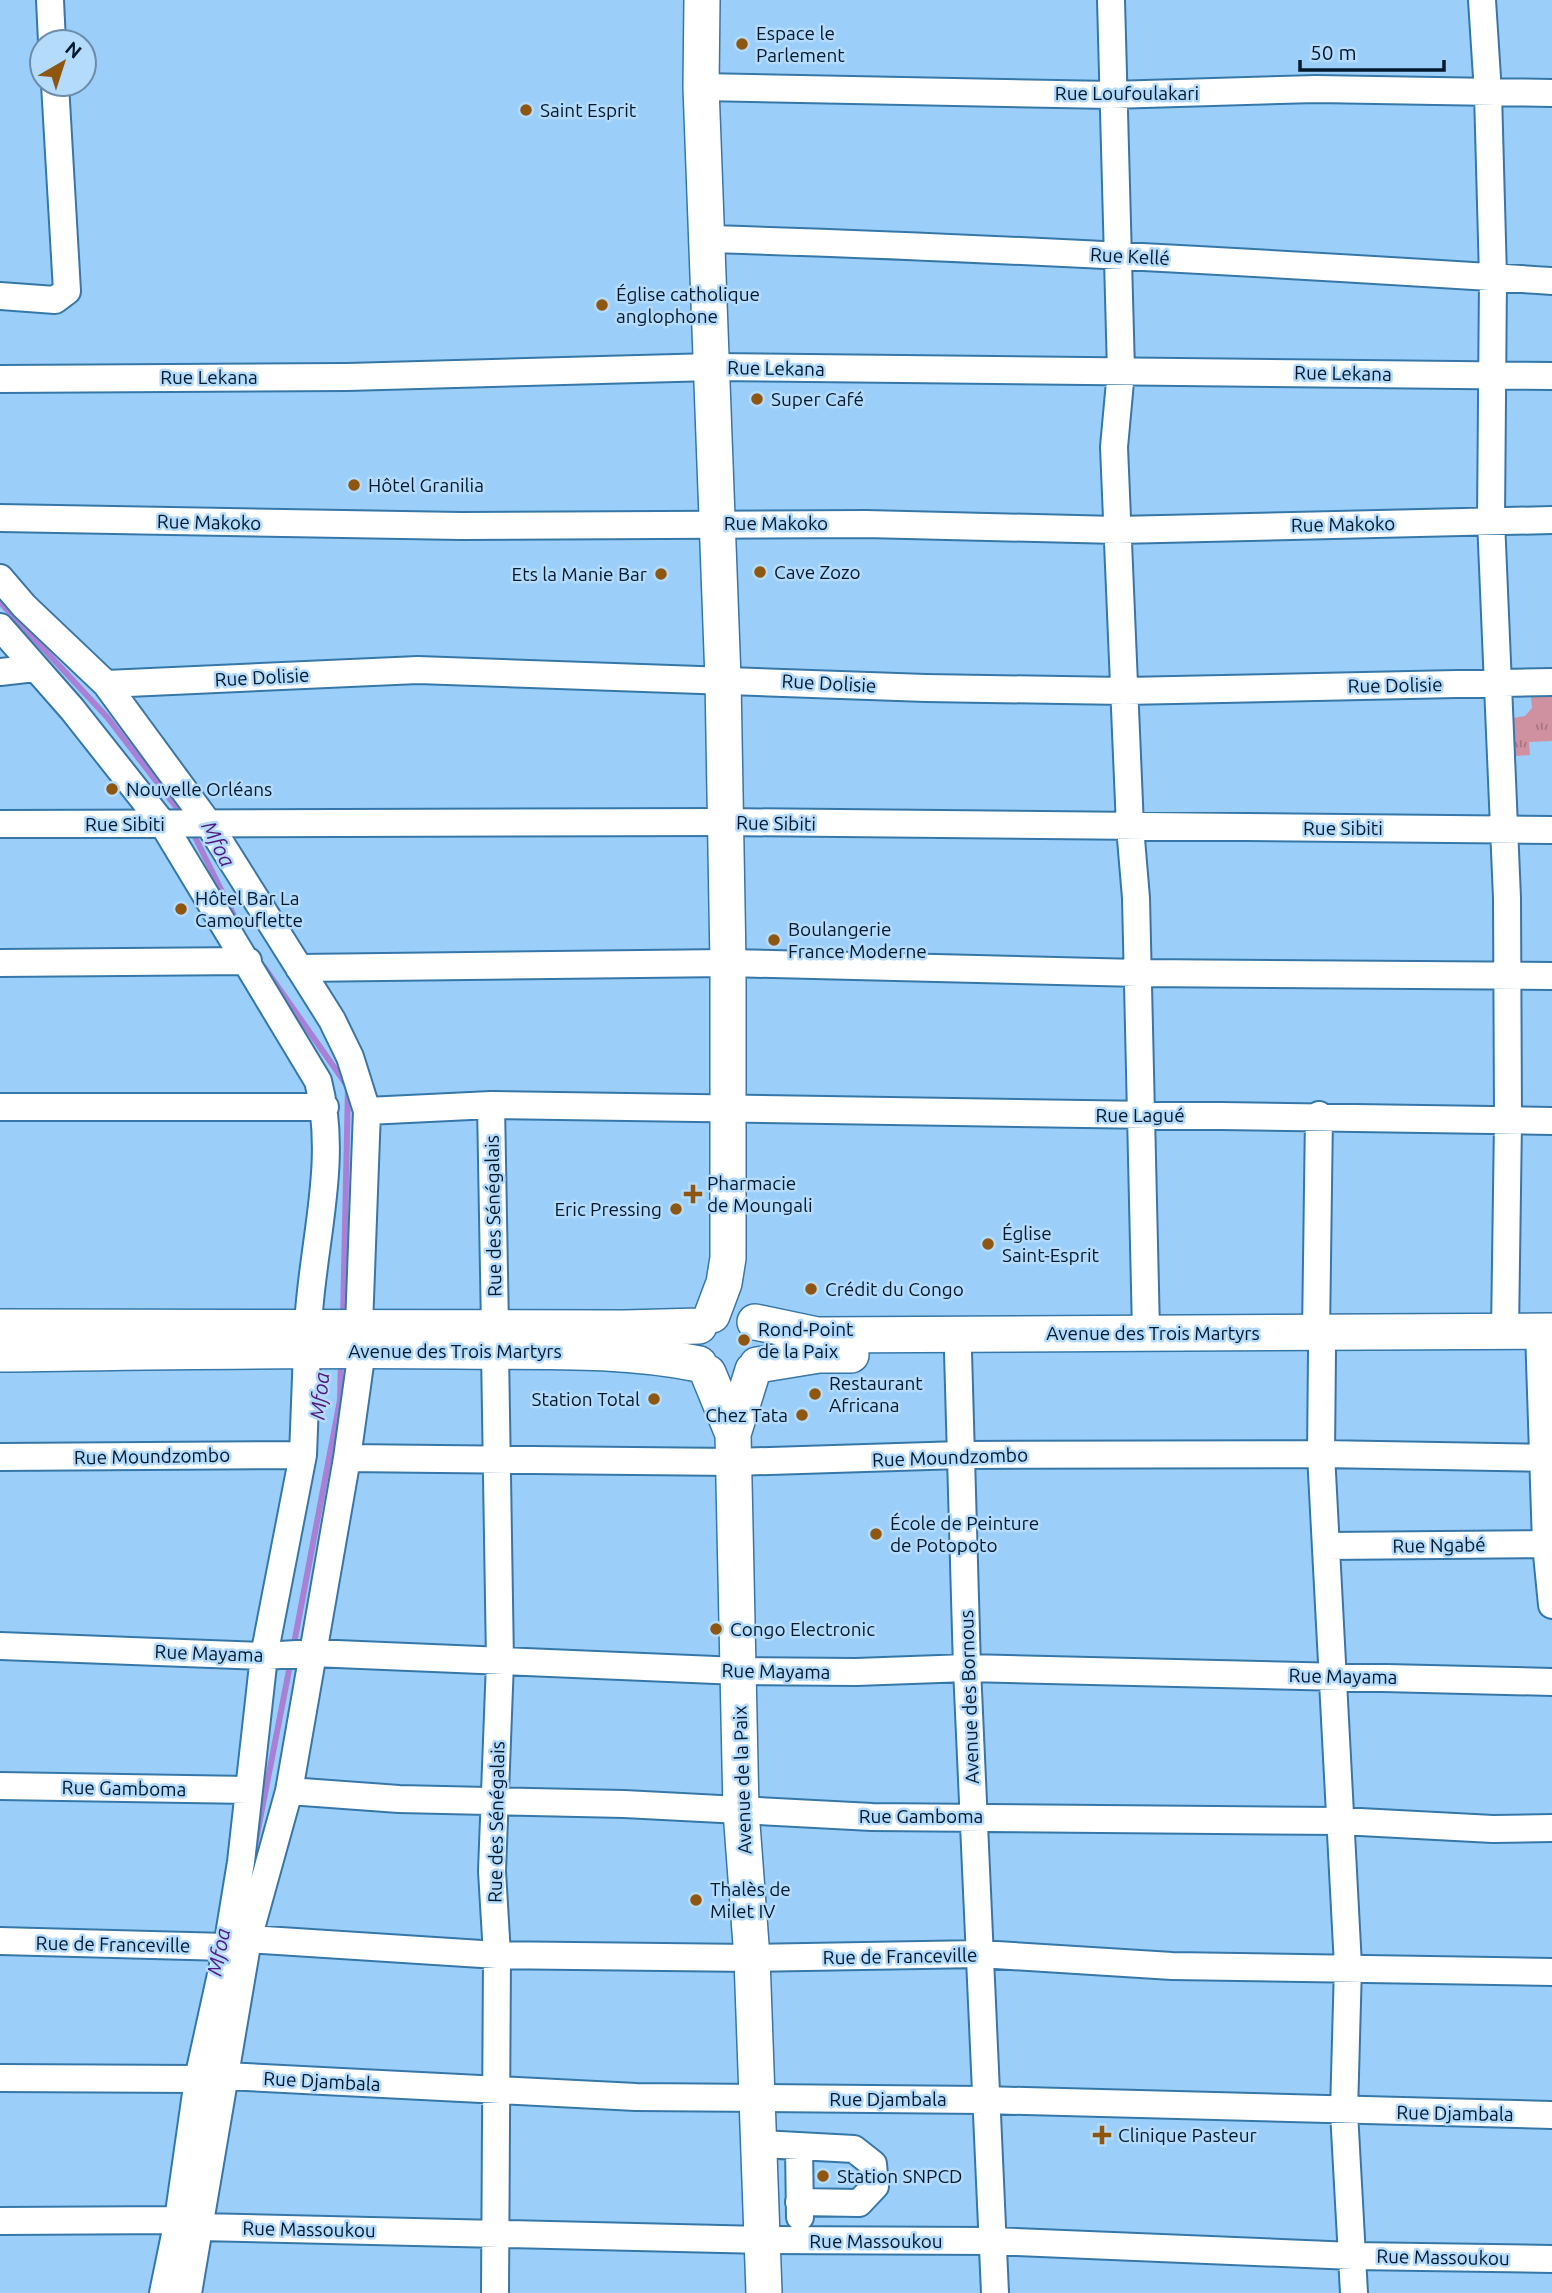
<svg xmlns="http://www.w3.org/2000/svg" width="1552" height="2293" font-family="Ubuntu,sans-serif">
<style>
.grass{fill:url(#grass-tufts)}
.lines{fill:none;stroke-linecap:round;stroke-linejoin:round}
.stream{stroke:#a881d7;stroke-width:6}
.minor-casing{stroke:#3677a8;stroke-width:30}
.major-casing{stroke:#3677a8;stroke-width:38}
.minor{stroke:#fff;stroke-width:26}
.major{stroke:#fff;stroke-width:35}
.poi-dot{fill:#8f5610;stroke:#b4dbfb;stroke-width:2.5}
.labels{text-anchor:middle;stroke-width:5;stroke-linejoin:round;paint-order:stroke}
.poi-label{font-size:19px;fill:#00192d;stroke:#b4dbfb;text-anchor:start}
.street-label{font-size:19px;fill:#00192d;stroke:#b4dbfb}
.water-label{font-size:21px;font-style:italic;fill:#51197f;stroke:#b4dbfb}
</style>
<defs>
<pattern id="grass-tufts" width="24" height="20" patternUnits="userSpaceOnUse" patternTransform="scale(1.75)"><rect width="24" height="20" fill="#cf909f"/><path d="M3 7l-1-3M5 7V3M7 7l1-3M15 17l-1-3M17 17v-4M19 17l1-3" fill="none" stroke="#a67582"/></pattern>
</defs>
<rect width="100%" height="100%" fill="#9bcffa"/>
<path class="grass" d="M1552 696V741L1529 742 1530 755 1515 756 1513 718 1525 716 1532 708 1531 697Z"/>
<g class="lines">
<path class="stream" d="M0 602 107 717 183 816
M192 831 240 928
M264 967 348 1087 343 1318
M293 1649 340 1400 341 1360
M255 1845 291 1660"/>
<g class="minor-casing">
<path id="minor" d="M50 0 52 42
M1111 0 1121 371 1114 447 1130 827 1136 898 1146 1331
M1482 0 1488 93 1493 277 1491 520 1507 898 1508 1121 1505 1332
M701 87 1111 95 1316 89 1552 93
M708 239C990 247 1271 263 1552 281
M0 296 55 300 67 291 55 84
M0 379 347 377 713 367 1552 376
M0 518 461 526 866 524 1117 530 1552 520
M0 578 24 606 106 684 208 823 332 1020 350 1057 367 1111 359 1326
M0 627 72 709 163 824 318 1081C339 1161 312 1244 308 1326
M0 672 35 668
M106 684 418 670 926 688 1125 691 1552 682
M0 824 725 822 1552 830
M0 963 248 961
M299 968 728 963 1139 973 1552 976
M491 1105 495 1327
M0 1107H325
M367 1111 491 1105 1552 1121
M1539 1331 1546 1544 1552 1605
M1316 1334 1319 1115
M958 1352 967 1668 995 2293
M1322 1352 1321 1454 1348 1966 1344 2112 1354 2293
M0 1457 303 1455
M347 1458 734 1462 961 1455 1321 1454 1552 1458
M1327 1546 1552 1544
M0 1646 264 1656 313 1653 739 1671 856 1672 967 1668 1552 1682
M0 1786 249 1790
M289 1791 399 1799 624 1804 872 1817 1341 1821 1493 1829 1552 1828
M248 1939 497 1955 752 1958 980 1954 1172 1966 1552 1972
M0 1941 227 1947
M225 2076 636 2097 984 2100 1552 2115
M0 2078 198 2079
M760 2144 854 2149 873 2164 875 2186 859 2203 799 2202
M799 2146 800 2217
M0 2221 178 2220
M199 2227 764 2240 993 2241 1353 2256 1552 2259
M163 2293 178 2220 198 2079 227 1947 241 1862 264 1656 303 1455 307 1351
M188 2293 248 1939 289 1791 347 1458 362 1350
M495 2293 497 1955 492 1871 500 1662 495 1351"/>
</g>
<g class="major-casing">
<path id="major" d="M702 0 701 87 723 679 728 963V1258L724 1283 712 1315
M755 1322 817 1335 1552 1331
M0 1327 625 1328 699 1326
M0 1354C152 1352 304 1349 456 1351 538 1352 619 1348 699 1364
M757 1365 819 1355H851
M753 1370 733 1434 741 1811 752 1958 764 2293
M708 1373 733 1434"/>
</g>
<use href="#minor" class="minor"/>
<use href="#major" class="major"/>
</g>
<g class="poi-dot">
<circle cx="742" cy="44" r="7"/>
<circle cx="526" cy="110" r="7"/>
<circle cx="602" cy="305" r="7"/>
<circle cx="757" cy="399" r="7"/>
<circle cx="354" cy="485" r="7"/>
<circle cx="760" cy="572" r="7"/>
<circle cx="661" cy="574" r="7"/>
<circle cx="112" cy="789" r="7"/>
<circle cx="181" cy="909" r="7"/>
<circle cx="774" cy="940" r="7"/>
<path d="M689.5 1183.5h7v7h7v7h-7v7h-7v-7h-7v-7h7z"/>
<circle cx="676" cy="1209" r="7"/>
<circle cx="988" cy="1244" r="7"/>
<circle cx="811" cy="1289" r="7"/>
<circle cx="744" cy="1340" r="7"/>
<circle cx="815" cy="1394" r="7"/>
<circle cx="654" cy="1399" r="7"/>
<circle cx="802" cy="1415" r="7"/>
<circle cx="876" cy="1534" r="7"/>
<circle cx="716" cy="1629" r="7"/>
<circle cx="696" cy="1900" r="7"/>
<path d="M1098.5 2124.5h7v7h7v7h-7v7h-7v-7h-7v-7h7z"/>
<circle cx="823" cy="2176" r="7"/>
</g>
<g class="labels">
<g class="poi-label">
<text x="756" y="40">Espace le<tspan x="756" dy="22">Parlement</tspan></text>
<text x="540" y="117">Saint Esprit</text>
<text x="616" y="301">Église catholique<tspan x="616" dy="22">anglophone</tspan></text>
<text x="771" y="406">Super Café</text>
<text x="368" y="492">Hôtel Granilia</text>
<text x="774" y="579">Cave Zozo</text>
<text x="647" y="581" text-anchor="end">Ets la Manie Bar</text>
<text x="126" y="796">Nouvelle Orléans</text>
<text x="195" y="905">Hôtel Bar La<tspan x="195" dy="22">Camouflette</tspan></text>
<text x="788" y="936">Boulangerie<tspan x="788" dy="22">France Moderne</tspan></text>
<text x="707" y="1190">Pharmacie<tspan x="707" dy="22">de Moungali</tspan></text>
<text x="662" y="1216" text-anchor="end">Eric Pressing</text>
<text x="1002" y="1240">Église<tspan x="1002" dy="22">Saint-Esprit</tspan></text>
<text x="825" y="1296">Crédit du Congo</text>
<text x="758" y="1336">Rond-Point<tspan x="758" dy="22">de la Paix</tspan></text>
<text x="829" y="1390">Restaurant<tspan x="829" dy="22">Africana</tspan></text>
<text x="640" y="1406" text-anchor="end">Station Total</text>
<text x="788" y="1422" text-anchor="end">Chez Tata</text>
<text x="890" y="1530">École de Peinture<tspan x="890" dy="22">de Potopoto</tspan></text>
<text x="730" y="1636">Congo Electronic</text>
<text x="710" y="1896">Thalès de<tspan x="710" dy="22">Milet IV</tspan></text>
<text x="1118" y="2142">Clinique Pasteur</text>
<text x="837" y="2183">Station SNPCD</text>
</g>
<g class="street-label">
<text x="1127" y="100">Rue Loufoulakari</text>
<text transform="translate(1130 256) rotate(3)" y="7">Rue Kellé</text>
<text transform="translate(776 368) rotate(1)" y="7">Rue Lekana</text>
<text transform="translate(1343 373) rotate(1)" y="7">Rue Lekana</text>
<text x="209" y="384">Rue Lekana</text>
<text transform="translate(209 522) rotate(1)" y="7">Rue Makoko</text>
<text x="776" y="530">Rue Makoko</text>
<text transform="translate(1343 524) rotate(-1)" y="7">Rue Makoko</text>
<text transform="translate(262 677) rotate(-3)" y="7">Rue Dolisie</text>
<text transform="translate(829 683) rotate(3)" y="7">Rue Dolisie</text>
<text transform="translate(1395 685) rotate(-1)" y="7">Rue Dolisie</text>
<text transform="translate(776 823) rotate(1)" y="7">Rue Sibiti</text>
<text x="125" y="831">Rue Sibiti</text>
<text x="1343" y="835">Rue Sibiti</text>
<text x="1140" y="1122">Rue Lagué</text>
<text transform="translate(493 1216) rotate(-91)" y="7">Rue des Sénégalais</text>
<text x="1153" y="1340">Avenue des Trois Martyrs</text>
<text x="455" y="1358">Avenue des Trois Martyrs</text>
<text transform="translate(152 1456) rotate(-1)" y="7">Rue Moundzombo</text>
<text transform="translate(950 1457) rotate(-2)" y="7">Rue Moundzombo</text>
<text transform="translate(1439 1545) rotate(-1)" y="7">Rue Ngabé</text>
<text transform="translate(209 1653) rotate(2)" y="7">Rue Mayama</text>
<text transform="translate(776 1671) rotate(1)" y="7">Rue Mayama</text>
<text transform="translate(1343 1676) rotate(1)" y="7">Rue Mayama</text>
<text transform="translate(969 1697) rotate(-92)" y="7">Avenue des Bornous</text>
<text transform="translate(742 1780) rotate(-92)" y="7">Avenue de la Paix</text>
<text transform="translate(124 1788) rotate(1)" y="7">Rue Gamboma</text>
<text x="921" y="1823">Rue Gamboma</text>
<text transform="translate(496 1822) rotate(-89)" y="7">Rue des Sénégalais</text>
<text transform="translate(113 1944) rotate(1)" y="7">Rue de Franceville</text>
<text transform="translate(900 1956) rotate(-1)" y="7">Rue de Franceville</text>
<text transform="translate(322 2081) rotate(3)" y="7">Rue Djambala</text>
<text x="888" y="2106">Rue Djambala</text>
<text transform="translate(1455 2113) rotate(1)" y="7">Rue Djambala</text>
<text transform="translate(309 2229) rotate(1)" y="7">Rue Massoukou</text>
<text x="876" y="2248">Rue Massoukou</text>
<text transform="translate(1443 2257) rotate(1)" y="7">Rue Massoukou</text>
</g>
<g class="water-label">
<text transform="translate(218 844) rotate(63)" y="7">Mfoa</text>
<text transform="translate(320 1396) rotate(-84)" y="7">Mfoa</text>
<text transform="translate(219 1952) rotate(-79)" y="7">Mfoa</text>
</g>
</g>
<g transform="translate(63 63) rotate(39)"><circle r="33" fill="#b4dbfb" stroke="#6c8da9" stroke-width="2"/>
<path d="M0-5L12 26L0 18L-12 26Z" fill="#8f5610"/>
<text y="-10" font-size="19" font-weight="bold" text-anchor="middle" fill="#00192d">N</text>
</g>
<path d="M1300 60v10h144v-10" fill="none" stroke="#00192d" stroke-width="3.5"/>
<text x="1310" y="60" font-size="21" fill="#00192d" stroke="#b4dbfb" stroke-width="5" paint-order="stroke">50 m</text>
</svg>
